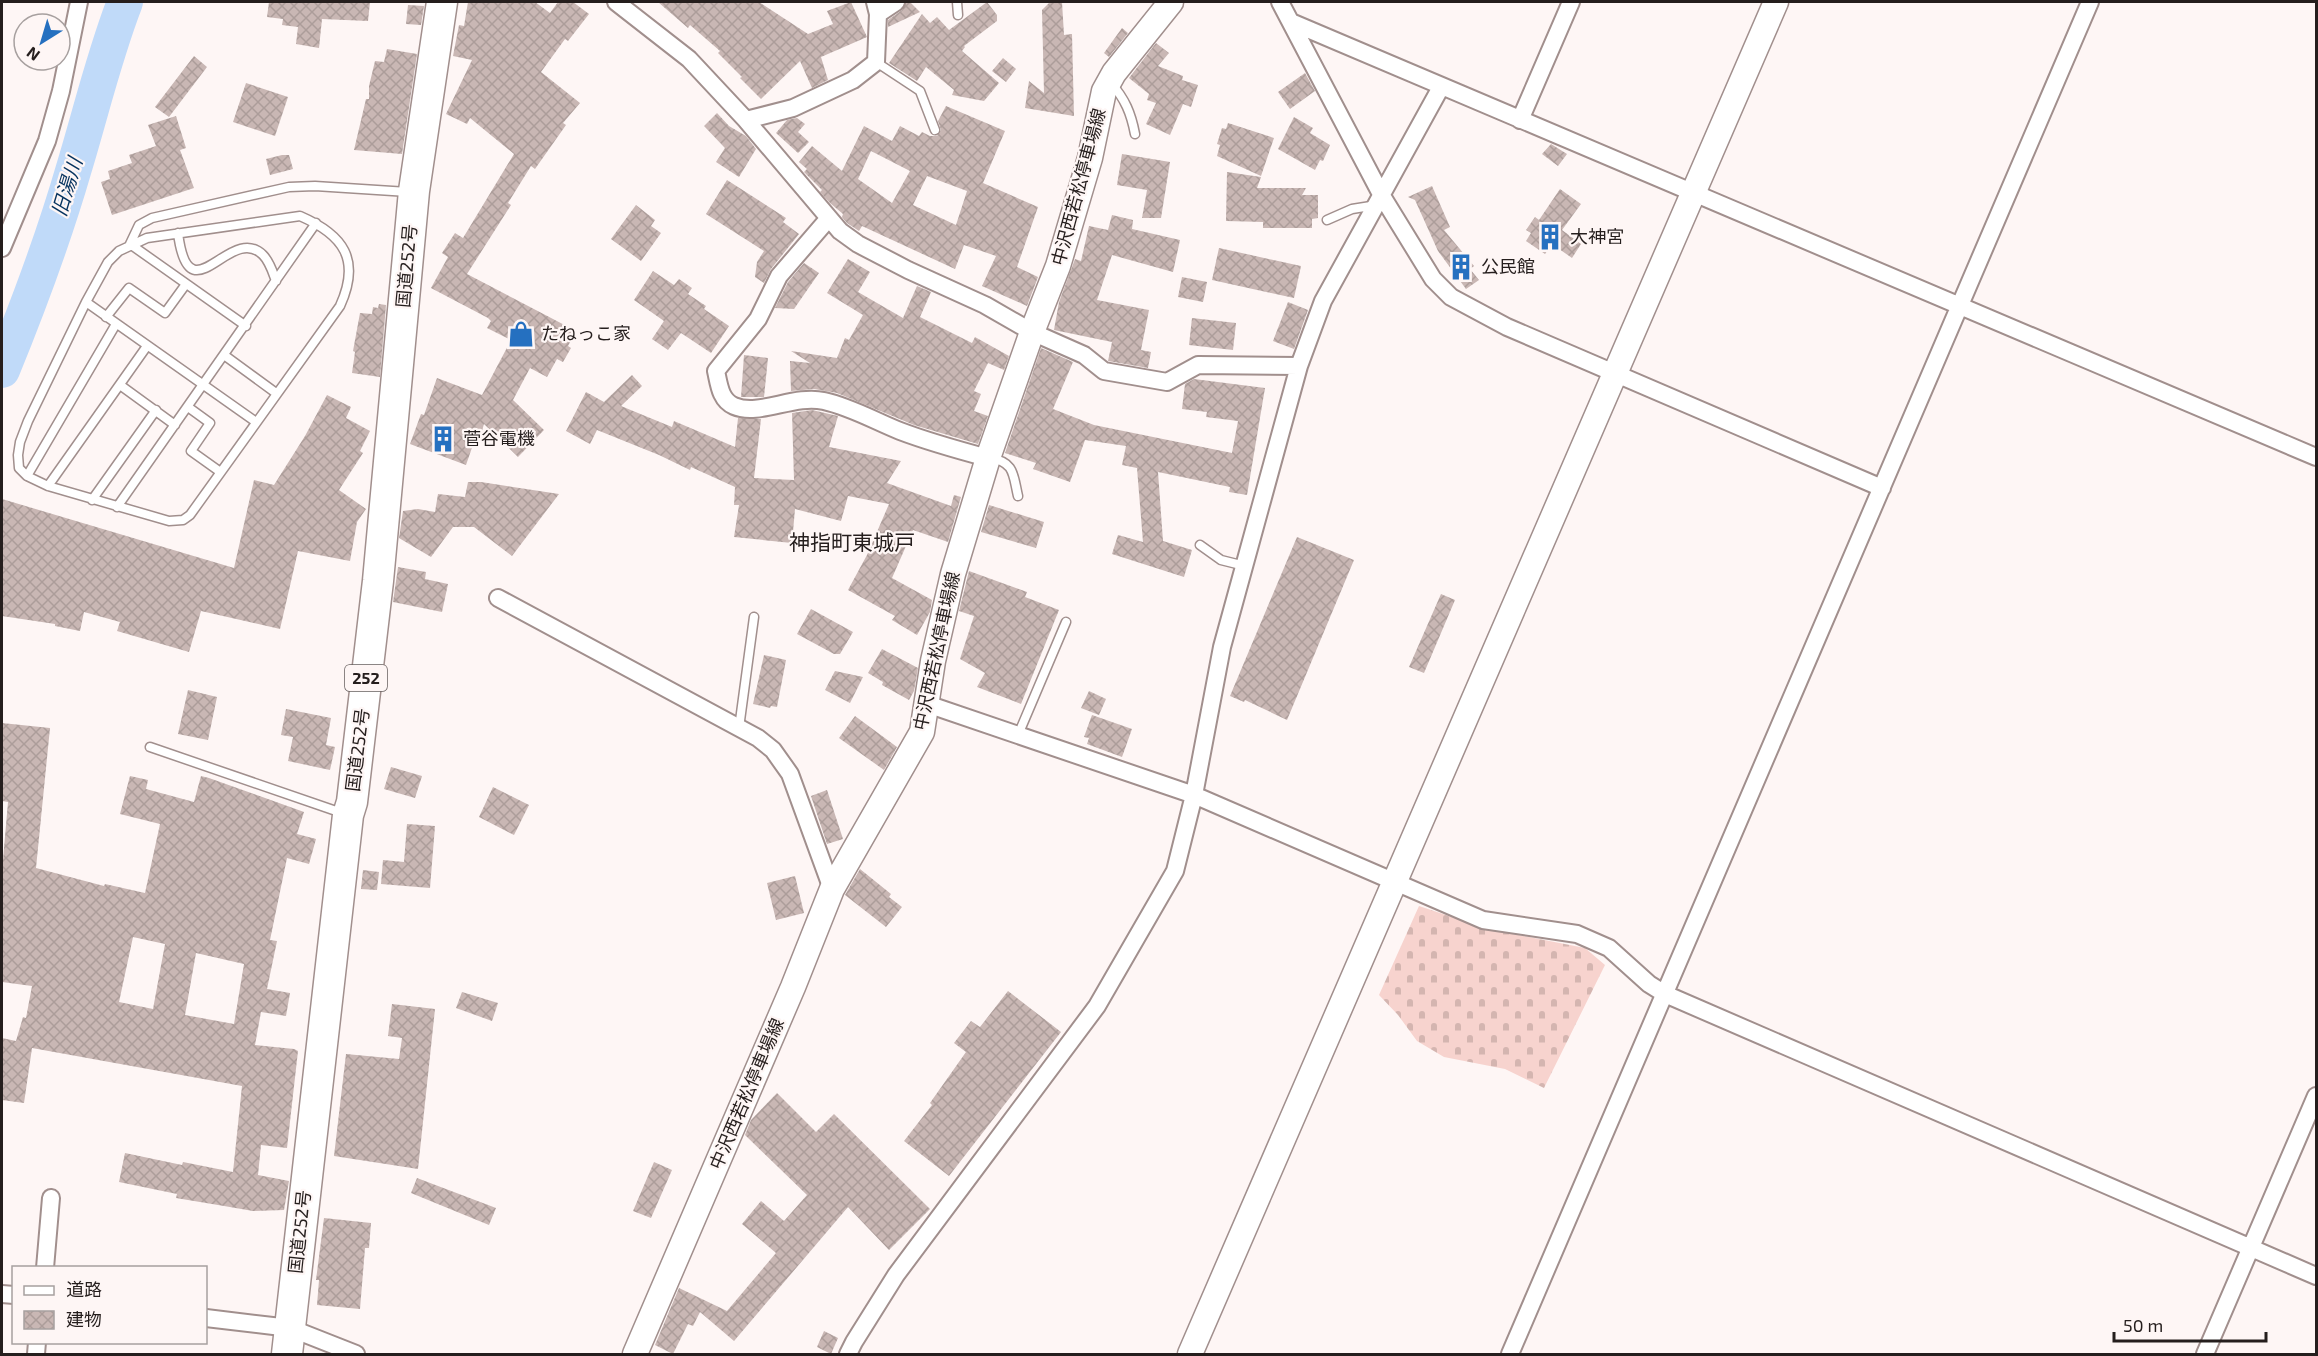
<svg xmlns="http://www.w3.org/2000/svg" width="2318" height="1356" font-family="'Exo 2','Noto Sans JP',sans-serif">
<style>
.cemetery{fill:url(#cemetery-stones)}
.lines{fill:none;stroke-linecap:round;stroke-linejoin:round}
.river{stroke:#c0daf9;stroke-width:36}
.building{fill:url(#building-cross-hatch);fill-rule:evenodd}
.lane-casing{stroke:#a18f8d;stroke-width:11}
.street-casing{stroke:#a18f8d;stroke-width:20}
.secondary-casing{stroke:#a18f8d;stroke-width:27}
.highway-casing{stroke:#a18f8d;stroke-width:33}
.lane{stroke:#fff;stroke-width:8}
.street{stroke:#fff;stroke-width:16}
.secondary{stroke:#fff;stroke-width:24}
.highway{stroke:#fff;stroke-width:30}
.labels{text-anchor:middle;stroke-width:4.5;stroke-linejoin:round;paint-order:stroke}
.shield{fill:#fef6f5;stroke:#665f5e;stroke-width:1.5}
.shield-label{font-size:16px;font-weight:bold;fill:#251e1d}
.street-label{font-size:18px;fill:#251e1d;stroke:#fef6f5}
.poi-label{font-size:18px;fill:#251e1d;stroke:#fef6f5;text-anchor:start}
.water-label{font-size:20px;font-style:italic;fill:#05325e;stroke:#fef6f5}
.quarter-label{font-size:21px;fill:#251e1d;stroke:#fef6f5}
</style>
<defs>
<pattern id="cemetery-stones" width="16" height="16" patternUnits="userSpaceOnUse" patternTransform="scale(1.5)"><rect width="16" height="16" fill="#f7d3ce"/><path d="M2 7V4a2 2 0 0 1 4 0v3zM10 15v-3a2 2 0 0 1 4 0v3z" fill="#d4b5b0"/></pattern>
<pattern id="building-cross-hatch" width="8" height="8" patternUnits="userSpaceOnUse" patternTransform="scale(1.5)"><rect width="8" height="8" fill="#c9b7b4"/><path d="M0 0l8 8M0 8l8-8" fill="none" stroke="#ac9d9a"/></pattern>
</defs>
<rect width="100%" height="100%" fill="#fef6f5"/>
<path class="cemetery" d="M1419 906 1488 929 1585 948 1605 965 1544 1088 1505 1069 1444 1057 1417 1041 1398 1015 1379 995Z"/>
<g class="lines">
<path class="river" d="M2 370C29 304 54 237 74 168 91 112 104 56 125 2"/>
</g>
<path class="building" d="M269 2H370L368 21 322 19 319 48 296 44 298 27 282 25 283 19 267 17Z
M468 2H535L550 13 558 2H573L589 14 568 41 565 39 541 72 580 103 563 123 566 125 535 169 531 166 508 203 511 205 467 274 576 331 568 346 571 348 563 362 557 359 547 377 530 368 513 400 544 430 518 457 484 424 481 434 477 433 466 465 410 444 421 414 424 415 437 378 482 395 511 340 487 328 491 321 488 318 431 288 448 257 442 253 455 233 463 238 514 154 470 118 467 124 446 114 472 60 453 56 459 25 464 26Z
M658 2H759L808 34 833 24 827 11 851 2 867 37 821 57 828 80 812 88 800 61 761 99 740 78 742 77 718 53 720 51 690 25 688 28Z
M906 2H910L920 12 888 27V20L902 10Z
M987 2 997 15V21L964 46 965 47 962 51 999 83 984 101 952 95 954 90 926 67 917 81 889 63 922 14 930 23 937 17 949 30Z
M1050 2H1062L1064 35 1072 34 1074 116 1025 108 1029 81 1044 93 1042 10Z
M408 5 424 6 421 25 406 24Z
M1122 28 1128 33 1109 57 1104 53Z
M1156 43 1169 53 1158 66 1183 76 1182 80 1198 85 1191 107 1183 104 1170 135 1146 124 1156 103 1147 100 1149 94 1129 78Z
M387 49 417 54 402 154 354 150 366 99H369V86L375 61 384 62Z
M194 56 207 67 169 117 155 107Z
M1003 58 1016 69 1006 82 992 71Z
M1305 73 1315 91 1290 109 1278 92Z
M246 83 288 97 275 136 233 122Z
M946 106 1005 131 983 183 1038 207 1017 267 1038 277 1027 306 982 286 996 256 964 245 955 269 862 226 859 231 847 223 842 217 843 214 830 203 820 192 822 190 804 172 807 169 799 162 812 146 842 171 864 126 892 141 900 126 919 136 922 132 930 136H937L941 130 938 121ZM871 151 910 171 892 203 858 179ZM927 176 967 191 956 225 913 205Z
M717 113 729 126 746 136 756 149 739 177 716 162 725 148 704 126Z
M176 116 186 148 180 150 194 188 112 215 101 182 110 179 108 171 132 163 129 155 156 146 148 125Z
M1294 117 1313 128 1310 133 1330 145 1323 161 1320 160 1315 170 1278 149Z
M797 118 805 124 798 132 809 142 798 153 776 133 787 120Z
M1228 123 1274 138 1261 176 1217 156 1220 145 1217 144 1222 128 1226 129Z
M1551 144 1567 154 1558 166 1542 154Z
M1122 154 1170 162 1161 218H1142L1147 190 1117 185Z
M282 155H289L293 169 270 175 266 159Z
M1227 172 1261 177 1257 188H1306L1302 195H1318V218L1312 219V228H1263V222L1226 221Z
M727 180 786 218 783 222 799 234 771 269 764 283 755 277 757 262 764 251 706 214Z
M1432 186 1450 227 1444 230 1474 266 1470 269 1479 280 1466 289 1438 251 1415 200 1408 197Z
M1560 189 1581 204 1562 230 1581 244 1572 258 1552 244 1545 254 1526 241 1531 233 1526 230 1535 217 1539 220Z
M636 205 655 220 651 226 661 233 641 261 611 239Z
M1112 215 1133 220 1132 229 1180 240 1173 272 1112 255 1097 300 1149 310 1141 350 1151 352 1148 368 1108 361 1112 342 1054 330 1059 302 1075 259 1081 261 1089 226 1108 230Z
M1219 248 1301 266 1294 298 1212 280Z
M848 259 870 272 858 292 903 318 917 286 931 292 920 317 972 343 975 337 1009 356 1004 370 988 363 974 391 981 394 974 411 988 416 978 444 914 425 837 393 814 389 791 391 790 361 810 363 791 351 837 358 845 338 849 340 863 315 827 293Z
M804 263 819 273 794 309 775 308 788 282Z
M653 271 674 285 679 279 692 288 688 294 706 306 704 309 729 326 711 353 681 333 668 350 652 339 664 321 634 300Z
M1182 277 1207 282 1203 302 1178 297Z
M1288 302 1308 310 1294 349 1273 341Z
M379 304 386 305 380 377 352 373 355 352 353 351 360 313 372 314 373 307 378 308Z
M1192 318 1236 323 1233 350 1189 345Z
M1041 348 1073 362 1053 409 1094 425 1232 453 1238 421 1206 417 1207 412 1182 409 1185 384 1194 379 1265 388 1247 495 1229 492 1230 487 1158 472 1163 541 1192 550 1184 577 1112 554 1118 535 1143 542 1137 468 1122 465 1126 446 1085 440 1070 482 1033 469 1036 463 1005 453Z
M744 355 768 358 764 397H741Z
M632 375 642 386 621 406 672 427 674 421 735 447 738 418 761 419 754 478 794 480 792 413 812 410 838 416 829 447 901 461 887 483 951 506 954 495 961 497 948 542 913 530 892 578 932 600 930 612 917 635 892 620 895 616 848 590 867 555 889 504 848 496 841 521 795 509 792 543 734 537 739 505H734L735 487 691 467 690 470 659 455 597 430 590 444 566 431 586 392 604 402Z
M327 395 351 407 346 418 370 431 360 451 363 453 339 490 366 509 357 522 350 561 298 551 280 629 201 611 189 652 117 631 120 622 84 612 80 631 55 626V624L2 616V499L234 568 254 480 274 485 305 436Z
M468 482H481L559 494 512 556 474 527H453L431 557 399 538 403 511 418 509 435 512 438 494 465 497Z
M989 505 1044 522 1036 548 981 532Z
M1297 537 1354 560 1287 720 1245 700 1244 702 1230 696Z
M398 567 426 572 425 579 448 584 442 612 393 602Z
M969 571 1027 592 1025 597 1059 610 1021 704 977 687 985 673 960 659 974 616 959 611Z
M1441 594 1455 600 1424 673 1409 667Z
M811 609 853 632 840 654H834L797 634Z
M882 649 918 668 914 691 909 700 882 685 883 682 868 673Z
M764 655 786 660 777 707 771 706 770 708 753 704Z
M835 671 863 677 850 703 825 690Z
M188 690 217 697 208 740 178 734Z
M1089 691 1106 699 1099 715 1081 708Z
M286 709 331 718 326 745 335 747 330 770 288 761 293 737 281 735Z
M1092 715 1132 729 1122 757 1087 744 1089 738 1084 737Z
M855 716 897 747 884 770 839 738Z
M2 723 50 728 36 868 104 886 105 884 145 893 160 824 120 814 130 776 148 780 146 789 194 802 201 776 209 778 304 812 297 834 316 839 309 864 287 858 270 940 277 941 267 989 290 993 286 1016 261 1012 255 1045 294 1049 298 1051 287 1148 261 1145 258 1175 289 1181 284 1210 253 1211 224 1206 176 1198 177 1194 119 1182 125 1153 182 1165 183 1162 233 1172 242 1086 32 1048 24 1103 2 1100V1038L16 1041 23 1017 26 1018 32 986 2 982V871L8 802 2 801ZM133 937 165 944 153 1009 119 1002ZM196 953 244 964 234 1024 185 1015Z
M391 767 422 776 415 798 384 789Z
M493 787 529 805 514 835 479 817Z
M827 790 843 839 827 844 811 796Z
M407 824 435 826 430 888 381 884 383 860 404 862Z
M860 869 891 894 889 897 902 907 886 927 845 895Z
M363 870 379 872 377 890 361 889Z
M795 876 804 913 776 920 767 883Z
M1008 991 1061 1032 949 1176 904 1141 932 1105 930 1103 966 1052 954 1043 971 1021 980 1027Z
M462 992 498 1003 492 1021 456 1008Z
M392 1004 435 1009 418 1169 334 1156 346 1054 399 1059 402 1038 388 1036Z
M777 1093 816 1132 834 1114 930 1209 889 1250 848 1207 734 1341 700 1312 693 1326 688 1324 673 1354 655 1345 679 1288 727 1311 776 1253 742 1224 761 1201 784 1221 807 1195 745 1135 751 1120Z
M654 1162 672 1170 651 1218 633 1211Z
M417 1178 496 1208 489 1225 411 1193Z
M324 1218 371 1223 369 1248H365L360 1309 317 1305 319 1280H316Z
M824 1331 838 1338 831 1354 817 1347Z"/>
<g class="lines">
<g class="lane-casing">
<path id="lane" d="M957 2 958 15
M876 62 920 91 935 130
M1111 83C1125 99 1131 113 1135 134
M300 216C344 235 361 260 340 306L190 515 183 520 169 521 48 486 27 476 19 468 18 455 20 442 28 421 86 302 108 262 119 251 147 238Z
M1327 220 1352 209 1377 205
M178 233C189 320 230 222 263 255 270 262 273 273 276 281
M86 302 256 422
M106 317 129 288 165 313 186 284
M246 326 130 244 139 225 152 218 289 187 315 186 408 192
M224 355 276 393
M120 385 175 425
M188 407 210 423 191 451 219 471
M990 458C1015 462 1013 475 1018 496
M27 476 116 324
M48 486 147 346
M92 500 156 410
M117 507 316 223
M1200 545 1221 560 1245 566
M739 728 754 617
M1018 735 1066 622
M150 747 342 813"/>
</g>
<g class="street-casing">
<path id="street" d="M616 2 689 59 746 120 840 231 858 244 908 270 985 305 1032 332 1084 355 1104 371 1167 382 1198 365 1299 366
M1280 2 1382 196 1433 279 1451 297 1507 327 1882 488
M878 14 896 2
M1291 22 2316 457
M746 120 793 108 853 80 876 62 878 14 875 2
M1520 120 1571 2
M829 218 779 276 758 319 716 371C719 384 720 400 734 406 759 417 794 394 824 401 851 407 875 421 900 431 929 442 958 450 988 458
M2 248 47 141 61 91 79 2
M498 598 758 738 773 750 790 774 832 889
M927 704 1194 795 1483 920 1577 934 1609 948 1649 984 1665 994 2316 1276
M45 1268 51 1198
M2 1294 14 1295
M206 1318 290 1328 356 1354
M36 1354 37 1342
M848 1354 854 1342 896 1275 1097 1006 1175 871 1194 795 1222 647 1299 366 1323 301 1441 87
M1510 1354 2090 2
M2205 1354 2316 1096"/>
</g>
<g class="secondary-casing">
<path id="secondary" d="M635 1354 793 987 832 889 922 732 933 661 953 574 988 458 1032 332 1058 266 1090 158 1104 91 1114 73 1171 2
M1190 1354 1776 2"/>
</g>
<g class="highway-casing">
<path id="highway" d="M287 1354 348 815 352 802 378 581 414 191 442 2"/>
</g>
<use href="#lane" class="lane"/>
<use href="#street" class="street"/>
<use href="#secondary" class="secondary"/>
<use href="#highway" class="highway"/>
</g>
<defs>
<g id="building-bare" transform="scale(2.07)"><path d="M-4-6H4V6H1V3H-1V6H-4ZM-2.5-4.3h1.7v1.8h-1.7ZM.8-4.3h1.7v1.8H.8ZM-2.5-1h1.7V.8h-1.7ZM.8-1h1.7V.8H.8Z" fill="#2570c0" stroke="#fef6f5" stroke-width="2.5" paint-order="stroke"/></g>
<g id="shop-bare" transform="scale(2.07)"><path d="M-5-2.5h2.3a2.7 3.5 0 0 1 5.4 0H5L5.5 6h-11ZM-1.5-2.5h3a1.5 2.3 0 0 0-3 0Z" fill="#2570c0" stroke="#fef6f5" stroke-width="2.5" paint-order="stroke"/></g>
</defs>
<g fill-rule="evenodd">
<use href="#building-bare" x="1550" y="237"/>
<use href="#building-bare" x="1461" y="267"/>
<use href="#shop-bare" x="521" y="334"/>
<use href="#building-bare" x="443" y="439"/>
</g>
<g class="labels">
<rect class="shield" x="345" y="665" width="42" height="26" rx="4.5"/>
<g class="shield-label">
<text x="366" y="684">252</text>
</g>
<g class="street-label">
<text transform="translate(1079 187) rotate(-75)" y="6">中沢西若松停車場線</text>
<text transform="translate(407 266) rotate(-85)" y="6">国道252号</text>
<text transform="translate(937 651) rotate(-78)" y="6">中沢西若松停車場線</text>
<text transform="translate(358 750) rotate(-83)" y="6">国道252号</text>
<text transform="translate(747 1094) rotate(-67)" y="6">中沢西若松停車場線</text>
<text transform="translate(300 1232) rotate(-84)" y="6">国道252号</text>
</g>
<g class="poi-label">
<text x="1570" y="243">大神宮</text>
<text x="1481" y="273">公民館</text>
<text x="541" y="340">たねっこ家</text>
<text x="463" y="445">菅谷電機</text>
</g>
<g class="water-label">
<text transform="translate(67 187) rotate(-73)" y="7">旧湯川</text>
</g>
<g class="quarter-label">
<text x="852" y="550">神指町東城戸</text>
</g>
</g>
<rect width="2318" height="1356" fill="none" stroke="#251e1d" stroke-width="6"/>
<rect x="12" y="1266" width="195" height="78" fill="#fef6f5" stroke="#a7a09f" stroke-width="1.5"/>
<rect x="24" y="1286" width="30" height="9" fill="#ffffff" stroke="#a7a09f" stroke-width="1.5"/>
<text x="66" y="1296" font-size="18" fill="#251e1d">道路</text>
<rect x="24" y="1311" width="30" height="18" fill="url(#building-cross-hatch)" stroke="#a7a09f" stroke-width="1.5"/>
<text x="66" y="1326" font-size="18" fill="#251e1d">建物</text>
<g transform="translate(42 42) rotate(217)"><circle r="28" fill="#fef6f5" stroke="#a7a09f" stroke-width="1.5"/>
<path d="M0-4.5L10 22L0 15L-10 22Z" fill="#2570c0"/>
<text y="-9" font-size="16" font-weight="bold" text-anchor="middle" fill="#251e1d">N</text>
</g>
<path d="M2114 1332v9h152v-9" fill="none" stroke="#251e1d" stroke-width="3"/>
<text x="2123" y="1332" font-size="18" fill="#251e1d" stroke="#fef6f5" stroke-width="4.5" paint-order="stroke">50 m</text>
</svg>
